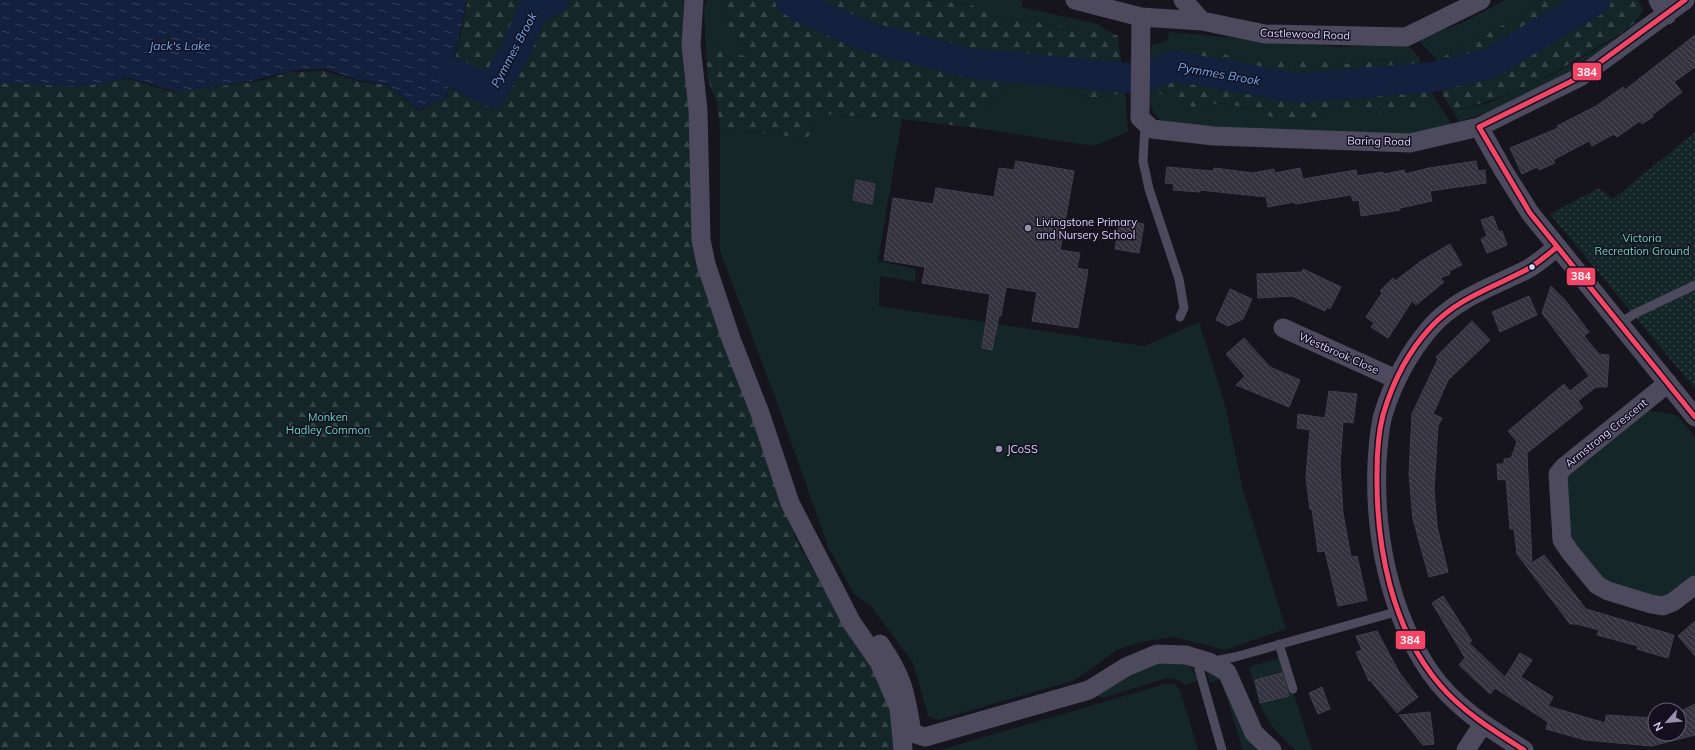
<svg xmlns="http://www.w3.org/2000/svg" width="1695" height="750" font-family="Mulish,sans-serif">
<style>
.grass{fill:#142628}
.forest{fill:url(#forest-firs)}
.park{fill:url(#park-dots)}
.water{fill:url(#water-ripples)}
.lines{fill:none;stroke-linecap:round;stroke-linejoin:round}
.river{stroke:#13213e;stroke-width:30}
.building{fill:url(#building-back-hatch);stroke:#433f4f}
.service{stroke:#4c4a5c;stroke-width:9}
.minor{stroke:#4c4a5c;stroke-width:19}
.bus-1-casing{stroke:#141020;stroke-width:8}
.bus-1{stroke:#f34667;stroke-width:5}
.poi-dot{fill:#9691ac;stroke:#141020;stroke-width:1.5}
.bus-dot{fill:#dbd5fa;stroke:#141020;stroke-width:1.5}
.labels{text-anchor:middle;stroke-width:3;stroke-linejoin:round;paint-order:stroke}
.street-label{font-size:11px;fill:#dbd5fa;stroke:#141020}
.poi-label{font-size:11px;fill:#dbd5fa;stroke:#141020;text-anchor:start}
.park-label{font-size:11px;fill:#6ad1be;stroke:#141020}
.water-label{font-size:12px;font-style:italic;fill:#6fabed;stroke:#141020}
.line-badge{stroke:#141020;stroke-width:1.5}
.badge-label{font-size:11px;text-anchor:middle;font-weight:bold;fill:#fff}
</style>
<defs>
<pattern id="forest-firs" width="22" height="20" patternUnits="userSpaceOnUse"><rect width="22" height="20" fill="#142628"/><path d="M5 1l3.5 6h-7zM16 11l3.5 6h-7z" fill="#364548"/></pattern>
<pattern id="park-dots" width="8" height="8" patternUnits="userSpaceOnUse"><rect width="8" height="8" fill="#142628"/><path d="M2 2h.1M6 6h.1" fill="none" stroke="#364548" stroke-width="1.8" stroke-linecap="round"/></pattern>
<pattern id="water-ripples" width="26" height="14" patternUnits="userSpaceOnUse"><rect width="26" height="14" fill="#13213e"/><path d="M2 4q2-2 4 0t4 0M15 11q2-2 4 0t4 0" fill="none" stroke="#35405b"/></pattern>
<pattern id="building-back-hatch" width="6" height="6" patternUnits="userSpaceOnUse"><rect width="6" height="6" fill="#34323e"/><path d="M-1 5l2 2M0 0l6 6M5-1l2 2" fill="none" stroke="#514f5b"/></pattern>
</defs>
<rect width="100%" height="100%" fill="#16141c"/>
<path class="grass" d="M707 0H725C722 27 736 37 755 53L750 59 719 47 706 49 704 8Z
M923 0H1020L1023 1 1021 7 1098 24 1109 32H1085L1045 23 999 17 968 4Z
M1505 0H1540L1516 18 1437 60 1418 40 1464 22Z
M1637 21 1636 30 1593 59 1559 78 1503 107 1459 122 1453 111 1485 104 1521 89 1555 73 1624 33Z
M1169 32 1341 47 1406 43 1420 58 1421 66 1416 59 1404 57 1354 64 1318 61H1246L1211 50 1189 48 1171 51 1160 63 1194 107 1221 103 1254 109 1285 123 1317 119 1327 111 1387 112 1428 102V87L1451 123 1447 129 1399 137 1169 125C1166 122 1159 120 1156 116 1145 103 1148 61 1152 45L1167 41Z
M1030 73 1056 82 1090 99 1114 95 1125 90 1128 132 1094 146 975 128 988 104Z
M823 114 902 119 878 261 916 269 915 282 880 276 879 306 1144 346 1199 322 1225 404 1243 490 1286 629 1225 650 1174 637 1140 642 1117 650 1075 680 938 720 928 716 913 663 871 606 854 594 828 547 779 408 720 251V129L807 138Z
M1647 410 1677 415 1695 437V575L1669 595 1657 597 1604 581 1572 541 1566 477Z
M1282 657 1312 750H1295L1274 729 1261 708 1249 667Z
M1159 658 1186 662 1196 675 1198 681 1185 685 1178 680 1167 678 1102 698 1095 694Z
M1206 668 1220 674 1262 750H1243L1221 679 1210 683Z
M1165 684H1175L1180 690 1198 750H940Z"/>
<path class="forest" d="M468 0H694V255L798 544 861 651 886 691 892 720 893 750H0V83L80 86 128 79 173 92 260 81 290 72 324 71 361 82 387 85 419 111 447 97Z
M725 0H923L968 4 999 17 1045 23 1085 32H1109L1118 36 1125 90 1114 95 1090 99 1056 82 1030 73 988 104 975 128 902 119 823 114 807 138 720 129 717 103 708 80 706 49 718 47 750 58 755 53C736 36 722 28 725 0Z
M1540 0H1638L1643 10C1632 31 1614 37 1594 49 1547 78 1508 98 1453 111L1442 94 1437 60 1516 18Z
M1189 48 1211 50 1246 61H1318L1354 64 1404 57 1416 58C1426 71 1429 86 1428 102 1400 118 1359 111 1327 111L1317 119 1285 123 1254 109 1221 103 1194 107 1169 100 1157 91 1160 63 1171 51Z"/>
<path class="park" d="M1695 132V389L1550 214 1599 188 1613 199Z"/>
<path class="water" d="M0 0H467L446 98 419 110 386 84 358 80 325 69 297 70 246 82 178 92 129 78 81 87 0 83Z"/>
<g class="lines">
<path class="river" d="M790 0 803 8 865 36 969 63 1140 79 1173 66 1297 88 1433 77 1488 64 1596 0
M452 72 492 92 516 50 533 9 554 0"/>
</g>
<path class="building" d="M1695 35V67L1674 82 1682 92 1652 115 1653 117 1642 124 1640 121 1617 137 1614 134 1592 146 1589 141 1553 160 1555 163 1539 170 1537 167 1522 174 1510 148 1558 128 1557 126 1596 106 1623 87 1625 90Z
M1016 161 1074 171 1060 250 1080 253 1077 268 1088 270 1078 328 1032 321 1037 292 1006 287 1001 316H999L992 350 982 348 990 294 922 283 925 267 884 260 893 198 933 204 936 188 994 197 999 168 1014 170Z
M1476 161 1478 171 1485 170 1486 183 1430 191 1432 201 1400 208V210L1361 216 1359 200 1353 201 1351 195 1295 204 1294 202 1268 207 1266 197 1200 190V192L1173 190 1174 184 1165 183 1167 167 1213 171 1214 168 1253 173 1274 169 1275 173 1300 168 1303 179 1356 170 1357 176 1383 172 1384 174 1404 170 1405 174 1429 168Z
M856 180 875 184 872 204 853 200Z
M1493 216 1499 232 1502 231 1507 245 1487 253 1481 239 1487 236 1481 220Z
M1120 219 1144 224 1139 253 1115 249Z
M1450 244 1462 265 1449 271 1450 274 1440 278 1444 282 1416 305 1412 301 1388 338 1371 327 1374 323 1366 317 1382 293 1380 291 1393 278 1395 281 1421 261Z
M1303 269 1341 287 1330 309 1327 307 1325 311 1292 296 1258 298 1257 274 1302 272Z
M1551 286 1565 300 1589 332 1584 336 1599 354 1609 355 1607 387H1596L1578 401 1583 408 1527 453 1532 563 1544 555 1586 609 1674 635 1668 658 1637 649 1638 646 1597 635 1599 630 1577 624H1570L1517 554 1514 529H1510L1506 479 1498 480 1497 464H1504V459L1511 458 1517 442 1508 431 1564 384 1570 391 1589 376 1542 313Z
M1230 289 1252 299 1243 319 1228 326 1216 320Z
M1529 296 1537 315 1500 332 1492 312Z
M1472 321 1490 340 1448 380 1433 414 1442 418 1438 426 1434 489 1437 526 1448 572 1429 577 1413 519 1409 474 1412 414 1438 359 1436 357Z
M1244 338 1270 367 1300 380 1289 407 1236 385 1245 376 1226 354Z
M1329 391 1357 394 1353 423 1343 422 1340 465 1343 513 1351 557 1357 556 1367 600 1338 606 1325 551 1318 552 1312 509H1310L1306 477 1310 430 1297 428 1298 414 1325 418Z
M1443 596 1472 641 1469 643 1505 677 1520 653 1532 660 1521 677 1553 697 1548 706 1605 723 1606 715 1652 718 1653 722H1655V734H1679V712L1695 704V735L1652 746 1585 740 1546 729 1548 722 1495 688 1490 694 1459 665 1465 658 1432 603Z
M1695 621V656L1678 636Z
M1377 631 1399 672 1418 697 1397 713 1370 680 1369 681 1356 652 1362 650 1356 636Z
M1282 673 1289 696 1260 703 1255 680Z
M1322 687 1330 709 1318 714 1309 693Z
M1430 712 1434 744 1423 745 1399 715Z"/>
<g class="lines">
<path class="service" d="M1145 124 1143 161 1149 189 1179 279 1184 308 1180 317
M1619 324 1634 314 1695 285
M1279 644 1293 689
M1222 750 1199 669 1209 662 1235 657 1399 611"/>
<path class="minor" d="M694 0 691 45 698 110 701 240 706 264 731 339 760 413 790 503 852 623 879 662 899 708 903 750
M1075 0 1141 17 1202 21 1265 34 1406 37 1481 0
M1183 0 1202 21
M1658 0 1667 15
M1141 17 1140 118 1152 129 1214 136 1410 143 1479 127 1580 77 1685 0
M1479 127 1503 170 1530 213 1695 417
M1283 328 1396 379
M1668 383 1564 467 1558 474 1562 540 1570 552 1597 585 1608 591 1651 604 1663 606 1673 602 1695 585
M880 644C903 677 906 694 912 733L925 737 1089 690 1126 667 1157 654 1186 655 1209 662 1227 672 1254 733 1272 750
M1466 750 1483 724
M1524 750C1489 728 1454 707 1430 672 1389 612 1374 534 1377 463 1378 447 1379 430 1383 415 1393 382 1408 354 1430 328 1456 298 1492 287 1526 270 1537 264 1547 255 1557 247"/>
<g class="bus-1-casing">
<path id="bus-1" d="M1479 127 1530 213 1695 417
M1479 127 1580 77 1685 0
M1524 750C1494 731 1463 712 1440 685 1391 628 1376 545 1377 473 1377 454 1378 434 1383 415 1392 384 1408 352 1430 328 1456 299 1492 288 1526 270 1537 264 1547 255 1557 247"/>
</g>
<use href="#bus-1" class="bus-1"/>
</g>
<g class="poi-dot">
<circle cx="1028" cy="228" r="4"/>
<circle cx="999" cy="449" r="4"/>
</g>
<circle class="bus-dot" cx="1532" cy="267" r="3.5"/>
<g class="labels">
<g class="street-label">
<text transform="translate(1305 34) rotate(2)" y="4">Castlewood Road</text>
<text transform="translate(1379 141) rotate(1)" y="4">Baring Road</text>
<text transform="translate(1339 353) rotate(24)" y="4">Westbrook Close</text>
<text transform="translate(1606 433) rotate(-39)" y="4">Armstrong Crescent</text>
</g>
<g class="poi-label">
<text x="1036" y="226">Livingstone Primary<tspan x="1036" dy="13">and Nursery School</tspan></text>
<text x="1007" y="453">JCoSS</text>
</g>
<g class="park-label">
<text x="1642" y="242">Victoria<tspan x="1642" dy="13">Recreation Ground</tspan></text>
<text x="328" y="421">Monken<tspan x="328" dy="13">Hadley Common</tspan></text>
</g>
<g class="water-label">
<text x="180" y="50">Jack's Lake</text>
<text transform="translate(514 50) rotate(-62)" y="4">Pymmes Brook</text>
<text transform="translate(1219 74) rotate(10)" y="4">Pymmes Brook</text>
</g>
</g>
<g class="line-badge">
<rect x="1572" y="62" width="30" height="19" rx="4" fill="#f34667"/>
<rect x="1566" y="267" width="30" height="19" rx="4" fill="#f34667"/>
<rect x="1395" y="630" width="31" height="20" rx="4" fill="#f34667"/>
</g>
<g class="badge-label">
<text x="1587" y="76">384</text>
<text x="1581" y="280">384</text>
<text x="1410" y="644">384</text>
</g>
<g transform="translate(1667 722) rotate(243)"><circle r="19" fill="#141020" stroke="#645f77"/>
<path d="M0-3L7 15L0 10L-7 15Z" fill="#9691ac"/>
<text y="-6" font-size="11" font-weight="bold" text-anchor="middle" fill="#dbd5fa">N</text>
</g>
</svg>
